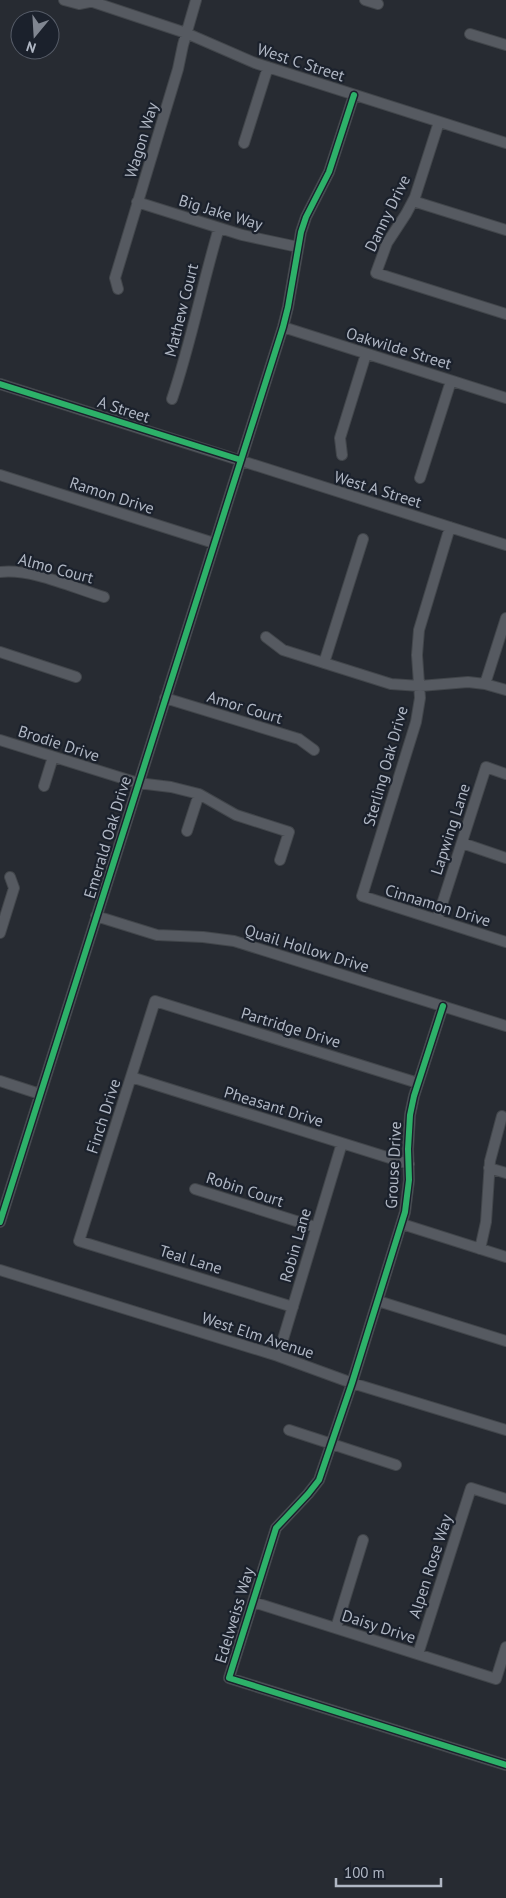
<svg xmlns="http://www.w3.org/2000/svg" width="506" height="1898" font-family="'PT Sans',sans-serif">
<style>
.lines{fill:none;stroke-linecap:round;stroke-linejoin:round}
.minor-casing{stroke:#42464b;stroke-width:12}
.minor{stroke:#565a61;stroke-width:10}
.cycleway-casing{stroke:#1b212c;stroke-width:9}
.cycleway{stroke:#2db169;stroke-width:6}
.labels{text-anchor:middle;stroke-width:4.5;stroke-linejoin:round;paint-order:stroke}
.street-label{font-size:16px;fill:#b0b7c4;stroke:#1b212c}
</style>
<rect width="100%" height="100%" fill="#272b32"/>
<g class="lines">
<g class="minor-casing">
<path id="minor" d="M64 0 79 4 89 2
M87 0 186 33 255 63 506 143
M365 0 378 4
M470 34 506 45
M439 122 415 197 406 214 387 243 376 273 506 314
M244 143 268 67
M413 201 506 230
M137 202 242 235 298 247
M118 289 115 278 178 69 183 45 196 0
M283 327 506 398
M0 384 506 545
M172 399C191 343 202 285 219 228
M342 455 340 438 366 354
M0 475 214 543
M420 478 451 381
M450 527 419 630 417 655 420 698 416 722 362 896 506 942
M0 572C31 568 74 588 104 597
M266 637 283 650 391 684 420 686 468 682 485 684 506 690
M0 652 76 677
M324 663 363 539
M485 684 506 618
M165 698 299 739 314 750
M0 740 138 783 171 787 199 794 236 815 289 832 280 860
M44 786 53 757
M187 831 199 794
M462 843 506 858
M96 916 157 935 203 937 234 941 506 1026
M437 920 486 767 506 774
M0 933 14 888 10 877
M443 1006 414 1096 410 1115 408 1149 409 1180 405 1212 352 1383 319 1480 308 1494 276 1528 229 1678 506 1765
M131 1077 409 1164
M0 1081 40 1094
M489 1168 506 1173
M195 1189 315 1227
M0 1222 283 327 288 307 301 232 306 217 329 172 354 95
M402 1224 506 1257
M480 1249 486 1222 490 1161 502 1116
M0 1270 278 1356 352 1383 506 1430
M378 1301 506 1341
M293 1307 79 1241 155 1001 418 1083
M278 1356 342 1143
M289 1430 396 1465
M253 1602 496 1679 506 1647
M336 1628 363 1540
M418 1654 471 1488 506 1499"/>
</g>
<use href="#minor" class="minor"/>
<g class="cycleway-casing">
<path id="cycleway" d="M0 384 241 460
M443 1006 414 1096 410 1115 408 1149 409 1180 405 1212 352 1383 319 1480 308 1494 276 1528 229 1678 506 1765
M0 1222 283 327 288 307 301 232 306 217 329 172 354 95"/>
</g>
<use href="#cycleway" class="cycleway"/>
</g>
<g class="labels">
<g class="street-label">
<text transform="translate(301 62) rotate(18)" y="6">West C Street</text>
<text transform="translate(141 140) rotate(-73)" y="6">Wagon Way</text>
<text transform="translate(221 212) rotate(17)" y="6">Big Jake Way</text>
<text transform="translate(387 213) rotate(-64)" y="6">Danny Drive</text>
<text transform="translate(181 310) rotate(-76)" y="6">Mathew Court</text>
<text transform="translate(399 348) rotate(17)" y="6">Oakwilde Street</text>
<text transform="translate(124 409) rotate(18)" y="6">A Street</text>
<text transform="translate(378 489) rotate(17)" y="6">West A Street</text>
<text transform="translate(112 495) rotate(18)" y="6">Ramon Drive</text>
<text transform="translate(56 568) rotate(15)" y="6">Almo Court</text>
<text transform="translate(245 707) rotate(17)" y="6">Amor Court</text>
<text transform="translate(59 743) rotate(18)" y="6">Brodie Drive</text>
<text transform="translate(385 766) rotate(-74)" y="6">Sterling Oak Drive</text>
<text transform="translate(450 829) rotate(-72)" y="6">Lapwing Lane</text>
<text transform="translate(107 837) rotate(-73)" y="6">Emerald Oak Drive</text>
<text transform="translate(438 905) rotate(17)" y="6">Cinnamon Drive</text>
<text transform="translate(307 948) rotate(17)" y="6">Quail Hollow Drive</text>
<text transform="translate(291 1027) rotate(17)" y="6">Partridge Drive</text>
<text transform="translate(274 1106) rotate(17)" y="6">Pheasant Drive</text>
<text transform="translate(103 1116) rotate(-72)" y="6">Finch Drive</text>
<text transform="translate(393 1165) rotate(-87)" y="6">Grouse Drive</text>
<text transform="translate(245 1189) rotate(18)" y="6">Robin Court</text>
<text transform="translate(295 1245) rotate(-74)" y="6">Robin Lane</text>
<text transform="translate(191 1259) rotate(17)" y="6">Teal Lane</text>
<text transform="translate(258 1335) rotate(18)" y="6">West Elm Avenue</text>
<text transform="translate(430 1566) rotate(-72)" y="6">Alpen Rose Way</text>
<text transform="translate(234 1615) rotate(-73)" y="6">Edelweiss Way</text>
<text transform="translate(379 1626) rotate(18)" y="6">Daisy Drive</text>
</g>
</g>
<g transform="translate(35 35) rotate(198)"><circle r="24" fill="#1b212c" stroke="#575d69"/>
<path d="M0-4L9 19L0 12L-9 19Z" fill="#808691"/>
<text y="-8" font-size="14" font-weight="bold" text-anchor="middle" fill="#b0b7c4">N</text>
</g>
<path d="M336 1878v8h105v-8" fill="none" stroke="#b0b7c4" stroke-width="2.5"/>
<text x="344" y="1878" font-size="15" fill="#b0b7c4" stroke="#1b212c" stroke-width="4" paint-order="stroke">100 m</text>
</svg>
